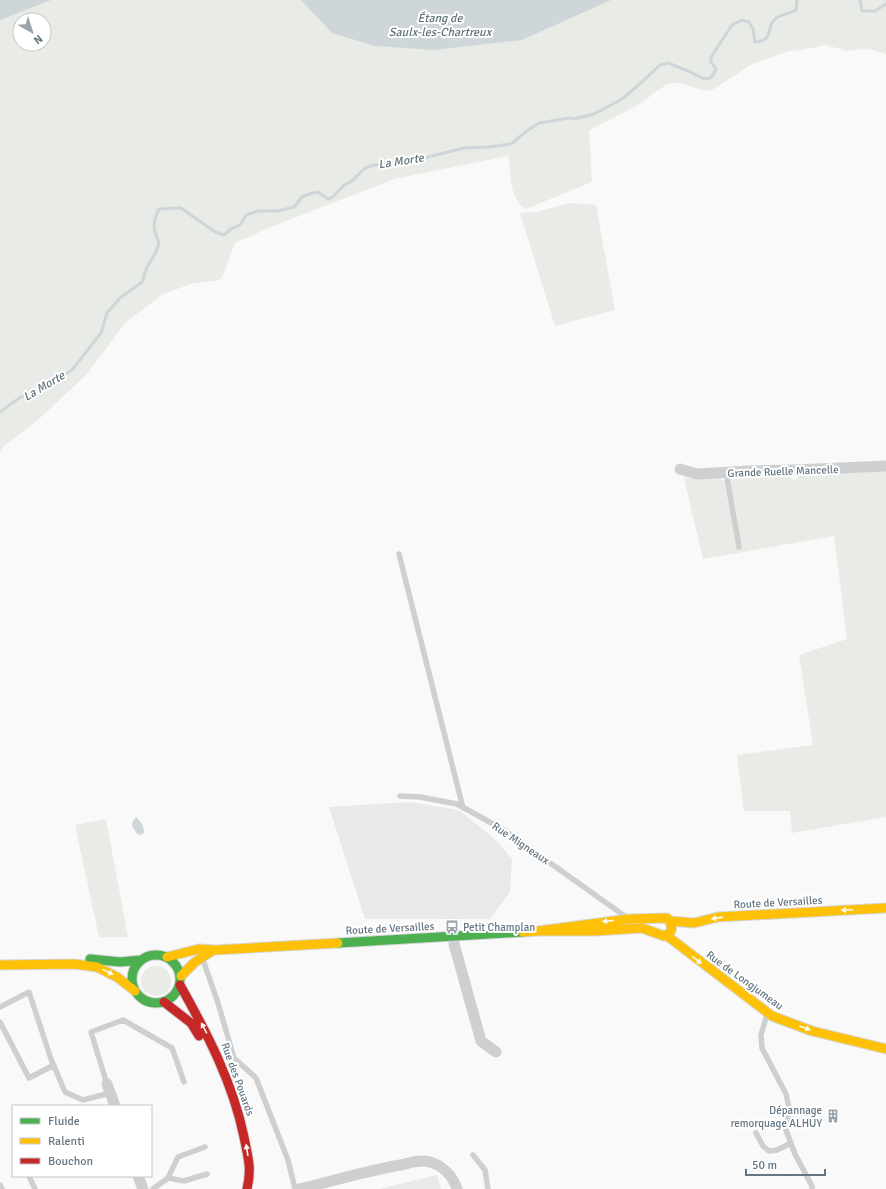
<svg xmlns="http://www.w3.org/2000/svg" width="886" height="1189" font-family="Signika,sans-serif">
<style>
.built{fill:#e8e9e9}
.green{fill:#e8ebe6;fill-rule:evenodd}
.water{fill:#ced6d9}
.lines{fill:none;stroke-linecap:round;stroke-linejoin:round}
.stream{stroke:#ced6d9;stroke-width:3}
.fast-casing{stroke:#d5d6d7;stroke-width:11}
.slow-casing{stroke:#d5d6d7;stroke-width:11}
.jam-casing{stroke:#d5d6d7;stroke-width:11}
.lane{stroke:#cecfd0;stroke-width:5.5}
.street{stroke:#cecfd0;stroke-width:11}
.fast{stroke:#4caf50;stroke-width:9}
.slow{stroke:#ffc107;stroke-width:9}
.jam{stroke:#c62828;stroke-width:9}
.oneway{fill:#f6fbf6}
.labels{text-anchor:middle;stroke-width:4;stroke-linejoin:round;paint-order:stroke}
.street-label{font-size:11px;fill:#657683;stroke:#fff}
.poi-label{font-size:11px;fill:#657683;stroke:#fff;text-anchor:start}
.water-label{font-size:12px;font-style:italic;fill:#60757c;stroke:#fff}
</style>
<rect width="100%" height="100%" fill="#f9f9f9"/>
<path class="built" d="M410 802 459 810 497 841 512 859 510 892 490 919H365L329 807Z
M437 1175 441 1189H379Z"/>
<path class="green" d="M0 0H886V54L873 50 863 49 847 51 826 45 802 50 789 51 752 64 712 90C697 93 685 81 673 83 665 83 651 96 644 101 626 112 607 121 589 130L592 182 526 209C508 199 512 173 508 156L394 179 271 227 235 243 223 275 221 279 214 281 194 283 163 294 126 322 87 374 39 419 4 446 0 452ZM20 20H44V44H20Z
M570 203 596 205 615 310 555 326 520 213 536 212Z
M886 471V817L792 833 790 811H744L737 755 813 745 799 655 847 639 834 536 703 559 684 478 720 477C722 482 728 481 731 479V476L789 475 792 480C796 480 798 479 799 475Z
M106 819 128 937H99L75 825Z
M141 981a15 15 0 1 1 30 0a15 15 0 1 1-30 0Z"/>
<path class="water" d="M0 0H51L0 20Z
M301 0H611L522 40 434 50 375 46 332 33Z
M136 817C141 821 144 826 144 832L142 835 137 834 132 826 133 821Z"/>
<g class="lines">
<path class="stream" d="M860 0 862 11H875L886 4
M0 412C12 403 27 391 42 389L72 370 101 333 107 313 120 298 142 282 147 267 155 254 159 243C153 229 152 224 159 209L181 208 215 232 224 235 231 229 240 225 246 215 258 211H278L294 207 302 197 309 194 318 192 328 199 333 197 344 185 352 181 365 168 374 165 416 160 464 148 488 147 511 144 528 130 539 123 569 118 574 119 594 114 622 99 644 80 660 65 668 63 688 71 702 78 709 79 713 75 716 69 711 62V57L732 25 742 20 749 22 753 29 755 42C775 41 765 27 776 18 782 14 789 14 796 10L797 0"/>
<g class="fast-casing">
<path id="fast" d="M338 943 523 932
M132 979a24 24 0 1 1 48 0a24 24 0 1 1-48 0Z
M90 959 120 962 141 960"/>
</g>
<g class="slow-casing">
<path id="slow" d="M671 921 694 923 718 917 886 908
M523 932 538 931 629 919 667 918C673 925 674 933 664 936L642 928 596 931H538
M666 935 772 1016 812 1031 886 1049
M167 957 199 949 215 950 338 943
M0 965 74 964 97 967 117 977 135 991
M181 976 195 962 212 951"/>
</g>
<g class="jam-casing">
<path id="jam" d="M180 985C207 1033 233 1083 244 1137 248 1158 252 1168 247 1189
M164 1002 191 1023 199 1036"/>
</g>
<path class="lane" d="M726 472 739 547
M399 554 463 808
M400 796 420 797 457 804 504 830 626 917
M202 957 218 1003 234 1058 256 1078 288 1160 295 1189
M712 968 714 965 722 962
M0 1007 29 992 51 1059 65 1092 83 1100 110 1093
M767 1014 761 1035 762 1048 786 1094 789 1108 786 1130 795 1154 812 1186V1189
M0 1022 29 1078 54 1065
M107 1084 91 1032 123 1020 172 1048 184 1082
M756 1133 763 1146 769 1151 777 1150 791 1143
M473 1155 485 1170 488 1189
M29 1176 35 1189
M168 1178 178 1157 205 1147
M0 1185 2 1189
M153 1189 168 1178 184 1181 207 1174"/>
<path class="street" d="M680 469 697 474 748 471 794 470 886 466
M454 936V944L481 1041 496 1052
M107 1084 115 1106
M138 1176 143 1189
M299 1189C333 1181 366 1171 400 1165 410 1163 421 1159 430 1162 443 1166 453 1176 457 1189"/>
<use href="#fast" class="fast"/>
<use href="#slow" class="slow"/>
<use href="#jam" class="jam"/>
</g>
<defs><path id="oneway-solid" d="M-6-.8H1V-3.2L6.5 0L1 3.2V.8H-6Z"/></defs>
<g class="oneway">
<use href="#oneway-solid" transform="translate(847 910) rotate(177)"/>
<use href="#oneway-solid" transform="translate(717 918) rotate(172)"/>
<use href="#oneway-solid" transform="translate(608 921) rotate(175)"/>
<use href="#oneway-solid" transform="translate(697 960) rotate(38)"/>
<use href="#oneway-solid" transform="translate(108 972) rotate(27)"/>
<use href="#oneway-solid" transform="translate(204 1028) rotate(-118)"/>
<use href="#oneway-solid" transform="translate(805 1028) rotate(20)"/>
<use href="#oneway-solid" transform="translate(247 1150) rotate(-99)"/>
</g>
<defs>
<g id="bus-bare" transform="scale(1.08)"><path d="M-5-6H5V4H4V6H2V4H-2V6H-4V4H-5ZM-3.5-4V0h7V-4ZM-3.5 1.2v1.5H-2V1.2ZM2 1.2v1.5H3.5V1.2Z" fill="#99a4ac" stroke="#fff" stroke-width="2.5" paint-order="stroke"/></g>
<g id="building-bare" transform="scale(1.08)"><path d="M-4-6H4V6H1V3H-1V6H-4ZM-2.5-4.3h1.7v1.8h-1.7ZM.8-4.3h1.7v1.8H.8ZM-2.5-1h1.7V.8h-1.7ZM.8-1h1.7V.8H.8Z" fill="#99a4ac" stroke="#fff" stroke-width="2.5" paint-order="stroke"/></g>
</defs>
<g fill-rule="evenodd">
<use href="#bus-bare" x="452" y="927"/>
<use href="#building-bare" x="833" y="1116"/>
</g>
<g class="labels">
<g class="street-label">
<text transform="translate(783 471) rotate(-2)" y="4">Grande Ruelle Mancelle</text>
<text transform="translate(521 843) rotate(34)" y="4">Rue Migneaux</text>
<text transform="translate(778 902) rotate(-3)" y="4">Route de Versailles</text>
<text transform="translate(390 928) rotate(-3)" y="4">Route de Versailles</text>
<text transform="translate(745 980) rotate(36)" y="4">Rue de Longjumeau</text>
<text transform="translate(238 1079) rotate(70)" y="4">Rue des Pouards</text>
</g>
<g class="poi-label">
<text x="463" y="931">Petit Champlan</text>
<text x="822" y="1114" text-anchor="end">Dépannage<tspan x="822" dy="13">remorquage ALHUY</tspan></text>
</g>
<g class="water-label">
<text x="440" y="22">Étang de<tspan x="440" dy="14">Saulx-les-Chartreux</tspan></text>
<text transform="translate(401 161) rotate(-9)" y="4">La Morte</text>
<text transform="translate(44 386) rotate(-31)" y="4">La Morte</text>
</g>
</g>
<rect x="12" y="1105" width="140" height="72" fill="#ffffff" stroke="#c1c8cd"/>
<rect x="20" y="1118" width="20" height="6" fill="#4caf50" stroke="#c1c8cd"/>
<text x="48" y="1125" font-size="12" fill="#657683">Fluide</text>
<rect x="20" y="1138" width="20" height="6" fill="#ffc107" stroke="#c1c8cd"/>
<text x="48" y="1145" font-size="12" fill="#657683">Ralenti</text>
<rect x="20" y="1158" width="20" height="6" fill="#c62828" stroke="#c1c8cd"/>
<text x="48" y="1165" font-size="12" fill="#657683">Bouchon</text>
<g transform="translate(32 32) rotate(141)"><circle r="19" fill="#ffffff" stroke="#c1c8cd"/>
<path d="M0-3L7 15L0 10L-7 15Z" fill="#99a4ac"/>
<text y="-6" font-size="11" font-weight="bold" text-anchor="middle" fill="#657683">N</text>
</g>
<path d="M746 1169v6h79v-6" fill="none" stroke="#657683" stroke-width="2"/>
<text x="752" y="1169" font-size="12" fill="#657683" stroke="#ffffff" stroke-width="3" paint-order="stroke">50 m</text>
</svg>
